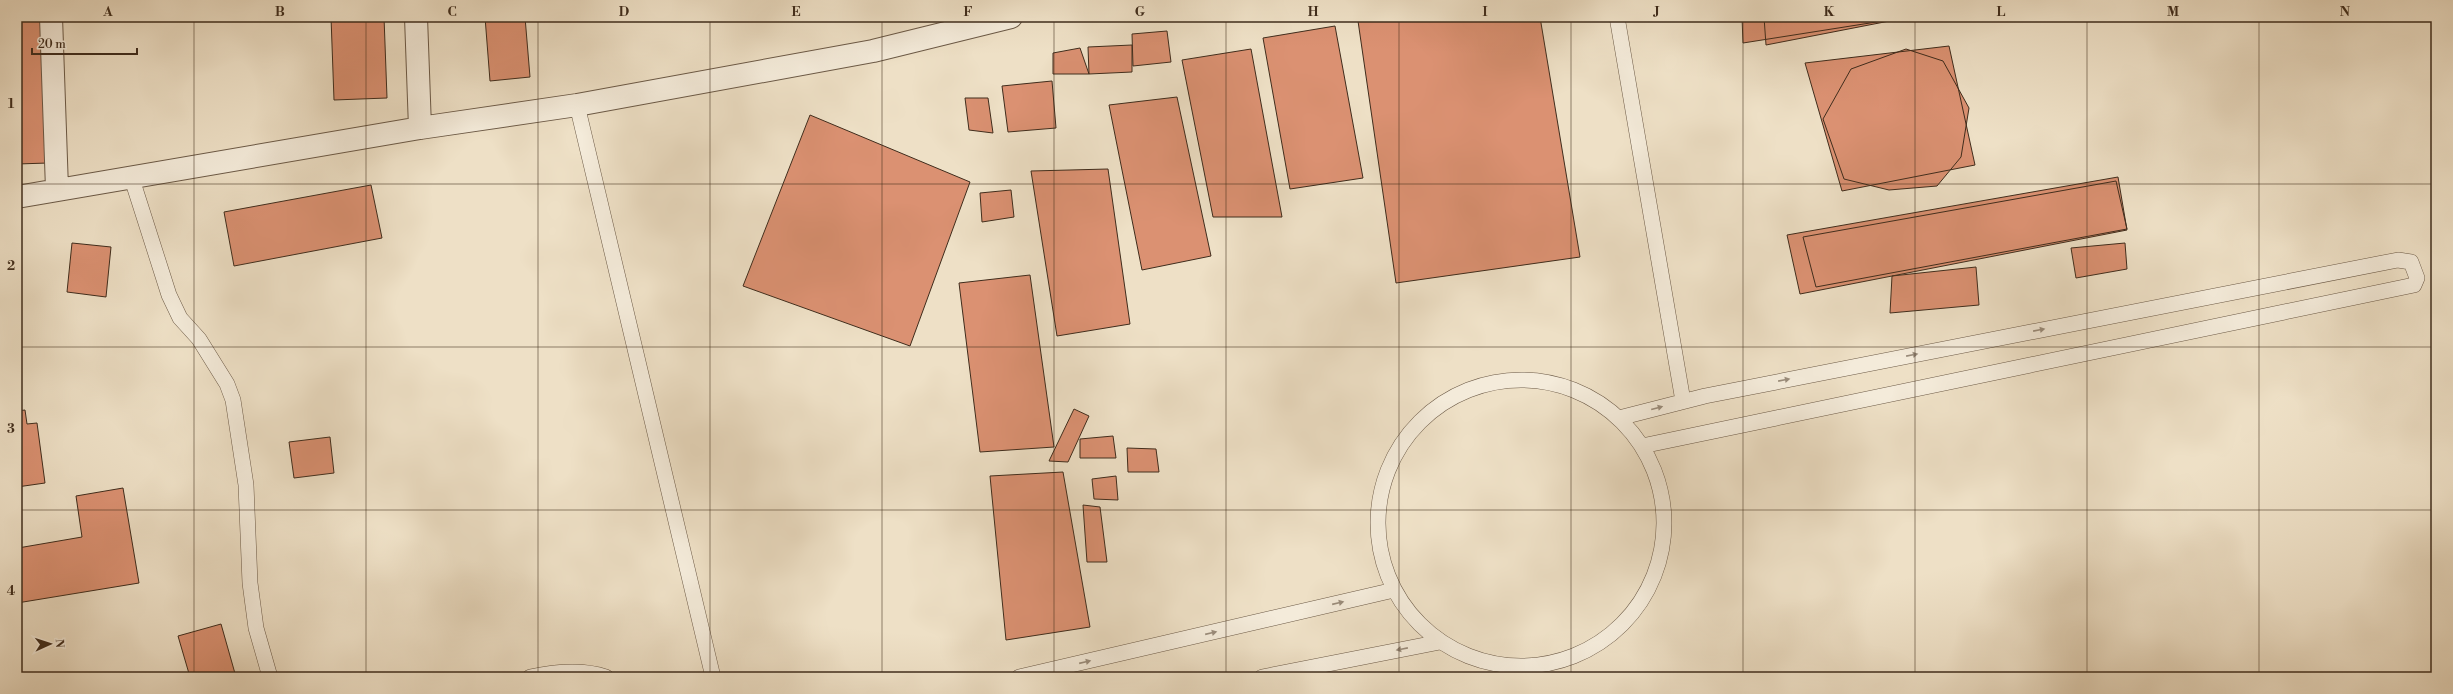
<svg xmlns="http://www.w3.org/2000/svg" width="2453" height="694" font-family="'Libre Bodoni',serif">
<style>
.building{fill:#db9172;stroke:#3f2c1c}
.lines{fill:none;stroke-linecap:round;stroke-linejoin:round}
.service-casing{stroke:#6b5946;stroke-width:16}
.minor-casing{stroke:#6b5946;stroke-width:24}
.service{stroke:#f4ebda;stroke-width:15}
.minor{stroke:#f4ebda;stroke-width:22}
.oneway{fill:#9a8c7b}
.grid{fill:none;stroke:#3f2c1c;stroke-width:1;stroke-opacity:0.55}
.neatline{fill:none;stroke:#3f2c1c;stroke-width:1.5}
.grid-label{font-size:13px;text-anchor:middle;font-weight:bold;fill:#3f2c1c}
</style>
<rect width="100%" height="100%" fill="#eee0c6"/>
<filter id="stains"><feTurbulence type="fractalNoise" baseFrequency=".005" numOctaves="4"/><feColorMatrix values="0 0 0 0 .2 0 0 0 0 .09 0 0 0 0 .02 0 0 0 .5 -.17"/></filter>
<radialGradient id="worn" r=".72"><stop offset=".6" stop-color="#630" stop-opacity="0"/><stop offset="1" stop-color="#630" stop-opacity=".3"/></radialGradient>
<path class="building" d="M17 17H41L48 163 17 164Z
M331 17H384L387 98 334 100Z
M485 17H525L530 77 490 81Z
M1387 17H1540L1580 257 1396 283 1358 21Z
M1742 17H1908L1743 43Z
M1764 17H1910L1766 45Z
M1335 26 1363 178 1290 189 1263 38Z
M1167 31 1171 62 1133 66 1132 34Z
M1132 45V72L1089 74 1088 47Z
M1949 46 1975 165 1842 191 1805 63Z
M1080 48 1089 74H1053V53Z
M1251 49 1282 217H1213L1182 60Z
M1906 49 1943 61 1969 108 1961 157 1937 186 1889 190 1844 179 1823 119 1851 69Z
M1052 81 1056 128 1008 132 1002 86Z
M1177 97 1211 256 1142 270 1109 105Z
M965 98H988L993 133 969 130Z
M810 115 970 182 910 346 743 286Z
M1108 169 1130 324 1057 336 1031 171Z
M2118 177 2127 230 1800 294 1787 235Z
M2116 181 2127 229 1816 287 1803 237Z
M371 185 382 238 234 266 224 212Z
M1011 190 1014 217 982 222 980 193Z
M72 243 111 247 106 297 67 292Z
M2125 243 2127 269 2076 278 2071 248Z
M1976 267 1979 305 1890 313 1892 276Z
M1030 275 1054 447 980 452 959 283Z
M1074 409 1089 416 1068 462 1049 461Z
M25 410 27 424 37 423 45 483 17 487V411Z
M1113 436 1116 458H1080V439Z
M330 437 334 473 294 478 289 442Z
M1127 448 1156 449 1159 472H1128Z
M1063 472 1090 627 1006 640 990 476Z
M1116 476 1118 500 1094 499 1092 479Z
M123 488 139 583 17 603V541L18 548 82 537 76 496Z
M1083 505 1100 507 1107 562H1087Z
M221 624 236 677H190L178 636Z"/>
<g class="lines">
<g class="service-casing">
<path id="service" d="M1617 17 1683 401
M577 105 713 677
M131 176 169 295 180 318 199 339 227 384 233 400 246 485 250 583 256 628 270 677
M1378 523a143 143 0 1 1 286 0a143 143 0 1 1-286 0Z
M1619 418 1705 396 2398 260 2411 262 2417 278 2414 285 1642 446
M530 677C553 672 583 669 606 677
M1019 677 1394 590
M1262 677 1440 642"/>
</g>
<g class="minor-casing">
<path id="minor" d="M51 17 57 189
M416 17 420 128
M17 197 420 128 577 105 873 51 1011 17"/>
</g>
<use href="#service" class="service"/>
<use href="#minor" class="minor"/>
</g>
<defs><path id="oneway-solid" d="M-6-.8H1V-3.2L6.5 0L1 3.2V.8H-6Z"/></defs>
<g class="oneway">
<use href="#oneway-solid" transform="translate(2039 330) rotate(-11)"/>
<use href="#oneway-solid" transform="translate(1912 355) rotate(-11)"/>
<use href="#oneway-solid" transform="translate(1784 380) rotate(-11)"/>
<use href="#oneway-solid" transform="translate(1657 408) rotate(-15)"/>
<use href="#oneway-solid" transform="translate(1338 603) rotate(-13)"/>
<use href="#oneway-solid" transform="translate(1211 633) rotate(-13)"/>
<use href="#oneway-solid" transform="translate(1402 649) rotate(169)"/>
<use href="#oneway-solid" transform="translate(1085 662) rotate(-13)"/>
</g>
<path class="grid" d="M194 17V677M366 17V677M538 17V677M710 17V677M882 17V677M1054 17V677M1226 17V677M1399 17V677M1571 17V677M1743 17V677M1915 17V677M2087 17V677M2259 17V677M17 184H2436M17 347H2436M17 510H2436"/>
<rect width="2453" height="694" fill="none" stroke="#eee0c6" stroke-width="44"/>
<g transform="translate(50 644) rotate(87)" stroke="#f4ebda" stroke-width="3" paint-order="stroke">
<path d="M0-3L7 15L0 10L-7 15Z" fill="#3f2c1c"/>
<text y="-6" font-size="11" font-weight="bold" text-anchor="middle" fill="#3f2c1c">N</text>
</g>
<path d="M32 48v6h105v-6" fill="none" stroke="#3f2c1c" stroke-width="2"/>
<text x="38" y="48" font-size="12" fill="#3f2c1c" stroke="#f4ebda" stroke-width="3" paint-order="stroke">20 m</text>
<rect x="22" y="22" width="2409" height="650" class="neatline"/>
<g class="grid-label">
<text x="108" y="16">A</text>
<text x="280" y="16">B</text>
<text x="452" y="16">C</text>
<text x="624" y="16">D</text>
<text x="796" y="16">E</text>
<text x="968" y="16">F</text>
<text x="1140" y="16">G</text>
<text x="1313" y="16">H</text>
<text x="1485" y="16">I</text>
<text x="1657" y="16">J</text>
<text x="1829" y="16">K</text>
<text x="2001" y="16">L</text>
<text x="2173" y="16">M</text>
<text x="2345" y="16">N</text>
<text x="11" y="108">1</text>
<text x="11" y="270">2</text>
<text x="11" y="433">3</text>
<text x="11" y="595">4</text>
</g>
<rect width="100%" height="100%" filter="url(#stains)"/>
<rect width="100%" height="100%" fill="url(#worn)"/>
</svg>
